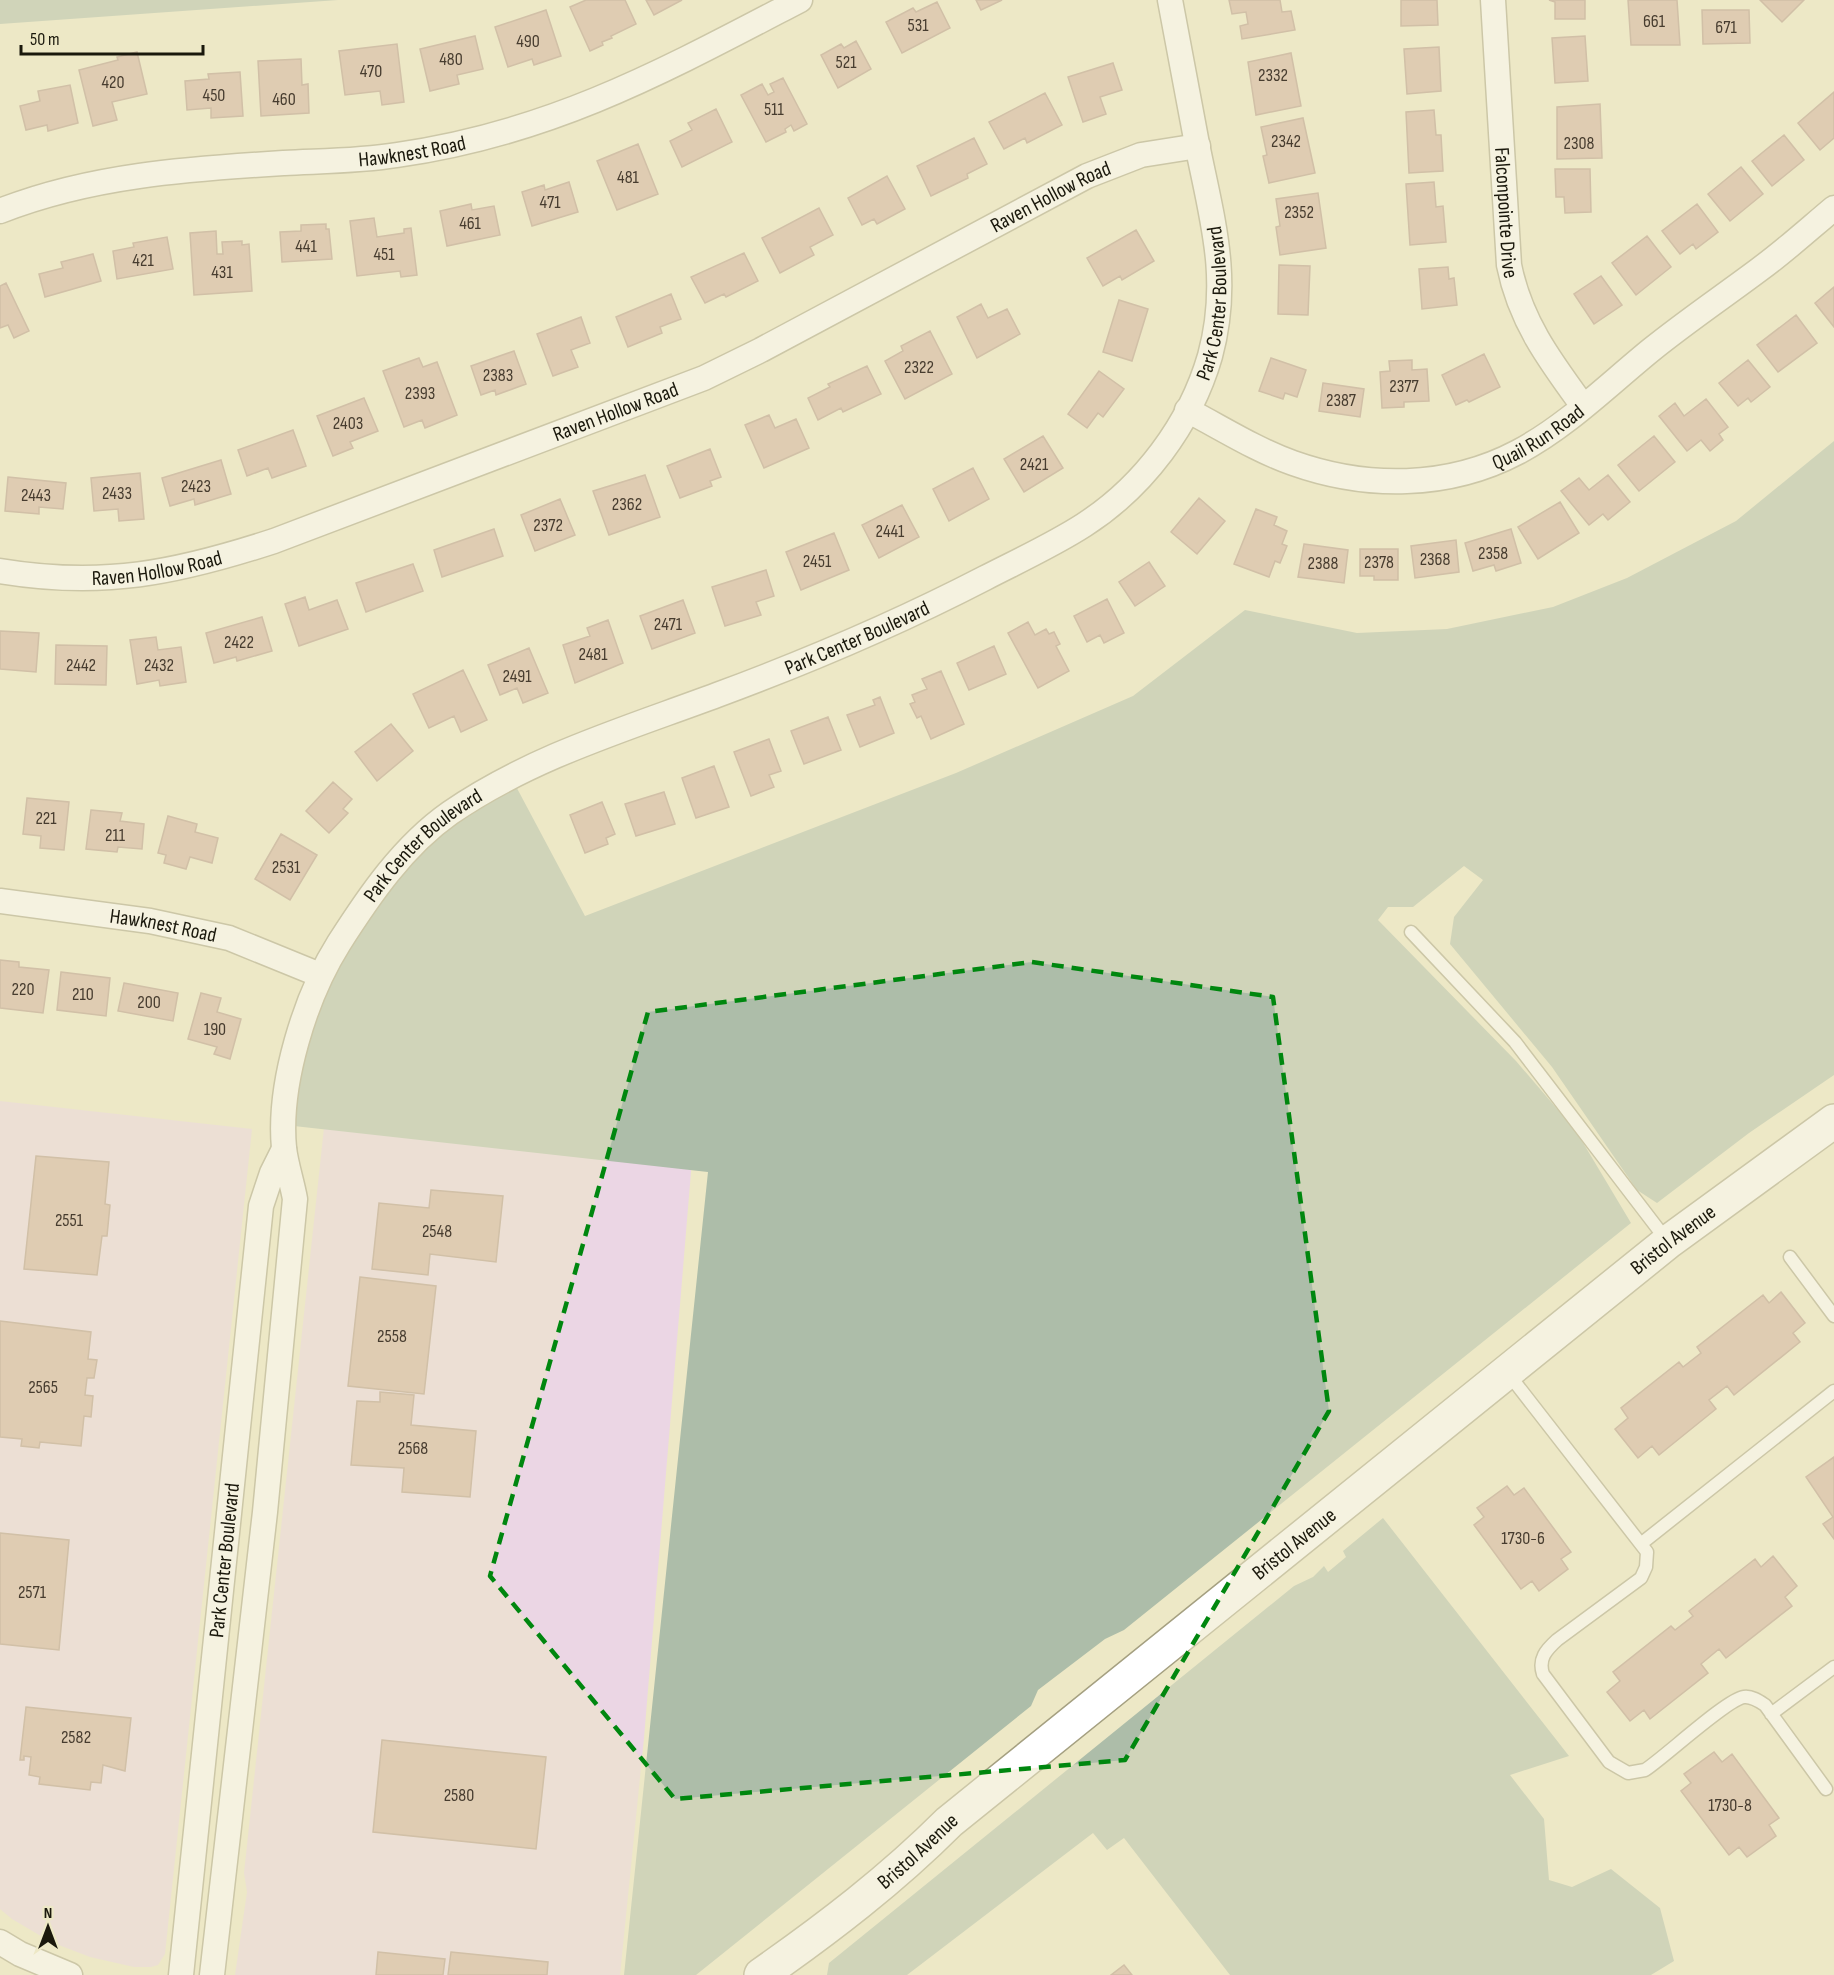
<svg xmlns="http://www.w3.org/2000/svg" width="1834" height="1975" font-family="'Sofia Sans Condensed',sans-serif">
<style>
.commercial{fill:#ebd6e4}
.green{fill:#adbda9}
.building{fill:#ceaa99;stroke:#af9080;stroke-width:1.5}
.lines{fill:none;stroke-linecap:round;stroke-linejoin:round}
.lane-casing{stroke:#a5a081;stroke-width:15}
.street-casing{stroke:#a5a081;stroke-width:27}
.secondary-casing{stroke:#a5a081;stroke-width:36}
.lane{stroke:#fff;stroke-width:12}
.street{stroke:#fff;stroke-width:24}
.secondary{stroke:#fff;stroke-width:33}
.marked{fill:none;stroke:#00870f;stroke-width:4.5;stroke-dasharray:12 8;stroke-linejoin:round}
.labels{text-anchor:middle;stroke-width:4.5;stroke-linejoin:round;paint-order:stroke}
.number-label{font-size:18px;fill:#473c2f}
.street-label{font-size:21px;fill:#1a180c;stroke:#ede8c6}
</style>
<rect width="100%" height="100%" fill="#ede8c6"/>
<path class="commercial" d="M0 1101 252 1129 165 1954 158 1965 151 1967H134L90 1957 51 1942 12 1919 0 1909Z
M326 1109 693 1148 644 1738 620 1975H235L247 1892 244 1873Z"/>
<path class="green" d="M0 0H338L0 24Z
M1834 441V1075L1749 1133 1657 1203 1637 1190 1552 1067 1450 944 1454 917 1483 880 1464 866 1413 907H1388L1378 920 1516 1061 1576 1131 1631 1223 1124 1630 1105 1639 1038 1690 1031 1706 696 1975H624L708 1172 285 1125 311 999 391 870 511 777 585 916 956 773 1133 696 1245 610 1357 633 1447 629 1553 607 1627 578 1736 521Z
M1383 1518 1569 1756 1510 1775 1544 1819 1549 1880 1572 1887 1611 1869 1660 1908 1674 1961 1651 1975H1230L1124 1838 1107 1850 1093 1833 907 1975H827L829 1963 1294 1586 1313 1577 1324 1566 1328 1572 1346 1557 1343 1551Z"/>
<path class="building" d="M586 0H625L636 24 611 36 612 38 602 42 603 45 590 51 570 7Z
M646 0H682L654 15Z
M976 0H1002L981 10Z
M1229 0H1280L1282 12 1291 11 1295 30 1242 39 1240 26 1248 24 1246 12 1232 14Z
M1401 0H1437L1438 25 1401 26Z
M1549 0H1585V19H1555V2Z
M1628 0H1677L1680 45H1631Z
M1760 0H1804L1782 22Z
M937 2 950 28 902 53 886 22 913 8 916 12Z
M546 10 561 56 534 65 532 59 508 67 495 27Z
M1702 10H1749L1750 43 1703 44Z
M475 36 483 69 457 75 459 84 430 91 420 49Z
M1585 36 1588 81 1555 83 1552 38Z
M856 41 871 69 838 88 821 55 841 44 844 48Z
M397 44 404 102 382 105 380 91 345 95 339 51Z
M1439 47 1441 91 1407 94 1404 49Z
M137 52 147 94 112 102 117 120 93 126 79 70 118 60 117 57Z
M1291 53 1301 106 1256 115 1248 62Z
M301 59 302 85 308 84 309 113 261 116 258 61Z
M1113 63 1122 90 1100 97 1106 114 1083 122 1068 77Z
M240 72 243 116 211 118V108L187 110 185 81 209 79 208 74Z
M783 78 807 124 794 131 791 125 785 129 786 132 766 142 741 95 762 84 768 95 774 92 770 84Z
M70 85 78 123 48 131 47 125 26 130 20 106 40 101 38 91Z
M1834 92V138L1820 150 1798 123Z
M1045 93 1062 125 1027 143 1025 138 1004 149 989 122Z
M1600 104 1602 158 1557 159V107Z
M716 109 732 142 682 167 670 141 692 130 688 123Z
M1434 110 1436 135H1441L1443 171 1409 173 1406 112Z
M1303 118 1315 173 1269 183 1263 156 1267 155 1261 127Z
M1784 135 1804 160 1772 186 1752 161Z
M974 138 987 164 967 174 968 178 931 196 917 166Z
M638 144 658 194 617 210 597 161Z
M1741 167 1763 194 1730 221 1708 194Z
M1555 169H1590L1591 212 1565 213 1564 197H1556Z
M887 176 905 209 877 224 874 219 862 225 848 198Z
M569 182 578 212 532 226 522 192 544 185 545 190Z
M1434 182 1436 207 1443 206 1446 242 1410 245 1406 184Z
M1318 193 1326 248 1280 255 1276 227 1280 226 1276 199Z
M471 204 472 210 494 206 500 235 447 246 440 211Z
M1697 204 1718 232 1696 249 1693 244 1680 254 1662 231Z
M819 208 833 235 810 247 814 255 780 273 762 238Z
M374 218 377 237 404 233V229L411 228 417 275 401 277 400 271 357 276 350 221Z
M326 224V229H329L332 259 282 262 280 232 301 231V225Z
M1136 230 1154 261 1122 280 1120 276 1103 286 1087 258Z
M216 231 217 254H223L222 242 242 241V245L249 244 252 291 194 295 190 233Z
M1647 236 1671 267 1636 295 1612 263Z
M167 237 173 269 117 279 113 251 134 247 133 243Z
M744 253 758 281 726 297 724 294 705 303 691 277Z
M93 254 101 281 45 297 39 274 63 268 61 262Z
M1279 265 1310 266 1308 315 1278 314Z
M1448 267 1449 279 1454 278 1457 305 1422 309 1419 269Z
M1601 276 1622 305 1594 324 1574 294Z
M6 283 29 331 14 338 8 325 0 328V286Z
M1834 287V327L1815 303Z
M671 294 681 319 660 327 662 333 628 347 616 317Z
M1119 300 1148 309 1132 361 1103 352Z
M981 304 988 318 1007 309 1020 334 977 358 957 317Z
M1796 315 1817 343 1778 372 1757 345Z
M581 317 590 343 571 350 578 367 553 376 537 334Z
M930 331 952 374 905 399 885 361 903 351 901 346Z
M514 351 526 384 496 395 495 390 481 395 471 366Z
M1484 354 1500 387 1469 402 1467 400 1456 405 1442 375Z
M419 358 423 367 437 362 457 415 425 428 422 420 404 427 383 371Z
M1271 358 1306 370 1297 397 1285 393 1283 399 1259 391Z
M1412 360V370L1427 369 1429 401 1404 402V407L1382 408 1380 372 1390 371 1389 361Z
M1748 360 1770 387 1751 402 1748 398 1738 406 1719 383Z
M867 366 881 394 843 412 841 408 818 420 808 398 830 387 828 384Z
M1099 371 1124 389 1103 417 1098 413 1087 428 1068 414Z
M1323 383 1364 389 1360 417 1319 411Z
M364 398 378 431 350 442 353 448 333 456 317 416Z
M1706 399 1728 427 1719 434 1723 440 1710 451 1701 440 1687 451 1659 416 1675 403 1684 416Z
M769 415 775 428 796 419 809 448 764 468 745 425Z
M293 430 306 466 272 478 268 468 247 476 238 450Z
M1043 436 1063 468 1024 492 1004 459Z
M1654 436 1675 462 1639 491 1618 465Z
M710 449 721 477 710 481 712 486 680 498 667 466Z
M221 460 231 494 195 505 194 499 170 506 162 478Z
M973 468 989 499 949 521 933 489Z
M140 473 144 519 119 521 118 509 94 511 91 478Z
M645 475 660 517 609 535 593 491Z
M1608 475 1630 502 1608 520 1603 514 1589 525 1561 491 1579 478 1589 490Z
M8 477 66 483 63 509 39 507V514L5 511Z
M1199 498 1225 521 1197 554 1171 532Z
M560 499 575 535 535 551 521 515Z
M1560 502 1579 533 1538 559 1518 527Z
M902 505 919 537 879 558 862 525Z
M1256 509 1277 517 1274 525 1287 531 1282 544 1287 546 1280 563 1275 561 1269 577 1234 564Z
M494 529 503 556 442 577 434 550Z
M1511 529 1521 563 1496 571 1494 565 1473 571 1465 543Z
M834 533 849 570 801 590 786 552Z
M1456 540 1459 572 1415 578 1411 546Z
M1304 544 1348 550 1344 583 1298 577Z
M1360 549H1398V580H1374V576H1360Z
M1149 562 1165 586 1135 606 1119 582Z
M413 564 423 591 366 612 356 583Z
M766 570 774 596 756 602 761 615 725 626 712 587Z
M305 597 309 610 337 600 348 629 299 646 285 604Z
M1107 599 1124 633 1104 643 1100 635 1087 642 1074 616Z
M683 600 695 633 652 649 640 616Z
M262 617 272 651 237 661 236 657 214 663 206 633Z
M608 620 623 663 575 683 563 645 590 636 587 628Z
M1028 622 1035 635 1046 629 1049 634 1054 632 1060 644 1056 646 1069 671 1038 688 1008 633Z
M0 631 39 633 36 672 0 669Z
M156 637 158 650 181 647 186 682 160 686 159 680 137 684 130 640Z
M56 645 107 646 106 685 55 684Z
M994 646 1006 674 969 690 957 663Z
M529 648 548 693 523 703 517 688 500 695 488 665Z
M463 670 487 720 461 732 454 716 429 728 413 694Z
M941 671 964 724 931 739 921 716 917 718 910 704 915 702 912 695 927 689 922 679Z
M880 697 894 733 860 747 847 715 875 705 873 700Z
M828 717 841 750 804 764 791 731Z
M391 724 413 751 377 781 355 752Z
M769 739 781 771 769 775 774 787 751 796 734 752Z
M714 766 729 807 696 818 682 778Z
M333 782 352 799 343 809 348 813 329 833 306 811Z
M664 792 675 824 636 836 625 804Z
M27 798 69 802 64 850 40 848 41 836 23 834Z
M602 802 615 834 606 838 608 844 585 853 570 815Z
M91 810 122 813 120 821 144 824 142 849 118 847 117 852 86 849Z
M168 816 197 824 195 832 218 838 212 863 190 857 186 869 164 863 166 855 158 853Z
M281 834 317 855 290 900 255 879Z
M0 960 19 962V967L49 970 43 1013 0 1008Z
M61 972 110 978 106 1016 57 1010Z
M124 983 178 993 173 1021 118 1011Z
M201 993 221 998 217 1012 241 1019 230 1059 214 1054 217 1047 188 1039Z
M36 1156 109 1162 105 1204 110 1205 107 1236H102L97 1275 24 1269Z
M431 1190 503 1196 496 1262 430 1254 428 1275 372 1269 379 1203 429 1208Z
M360 1277 436 1286 424 1394 348 1386Z
M1781 1292 1805 1323 1793 1333 1800 1342 1734 1395 1727 1386 1709 1400 1716 1409 1659 1455 1652 1446 1638 1458 1615 1429 1628 1418 1621 1408 1679 1362 1683 1367 1701 1353 1697 1347 1763 1295 1769 1303Z
M0 1321 91 1332 88 1359 97 1360 94 1378H87L85 1395 93 1396 91 1417 84 1416 81 1446 40 1442 39 1448 21 1446 22 1439 0 1437Z
M380 1392 414 1395 411 1425 476 1431 470 1497 402 1492 404 1468 351 1465 357 1401 380 1402Z
M1834 1457V1539L1823 1524 1833 1517 1806 1477Z
M1507 1486 1514 1495 1524 1488 1571 1552 1561 1559 1568 1569 1539 1591 1532 1581 1521 1589 1474 1525 1484 1517 1477 1508Z
M0 1533 69 1540 59 1650 0 1644Z
M1773 1556 1797 1586 1785 1597 1792 1606 1726 1658 1719 1649 1701 1664 1708 1673 1650 1719 1644 1710 1630 1721 1607 1692 1620 1681 1613 1672 1671 1626 1675 1630 1693 1616 1689 1611 1755 1559 1761 1567Z
M26 1707 131 1718 125 1771 103 1765 101 1783 91 1782 90 1790 39 1784 40 1777 29 1775 31 1757 24 1756V1760H20Z
M382 1740 546 1757 536 1849 373 1832Z
M1714 1752 1722 1762 1732 1754 1779 1818 1769 1825 1776 1836 1747 1857 1739 1847 1729 1855 1681 1791 1691 1783 1684 1774Z
M378 1952 445 1959 443 1975H376Z
M451 1952 548 1962 547 1975H448Z
M1124 1965 1132 1975H1111Z"/>
<g class="lines">
<g class="lane-casing">
<path id="lane" d="M1411 932 1515 1042 1668 1242
M1790 1257 1834 1316
M1507 1372 1647 1552 1646 1567 1641 1578 1557 1640C1546 1650 1538 1659 1543 1674L1609 1762 1628 1773 1645 1770C1665 1757 1727 1699 1744 1697 1752 1696 1759 1701 1765 1705L1826 1789
M1642 1543 1834 1391
M1771 1714 1834 1667"/>
</g>
<g class="street-casing">
<g id="street">
<path id="s1" d="M1493 0 1509 265C1520 321 1550 361 1583 406"/>
<path id="s2" d="M0 211C91 175 188 169 284 163 322 161 360 161 397 155 552 133 664 71 800 0"/>
<path id="s3" d="M1187 410C1222 428 1256 450 1293 463 1366 489 1448 489 1518 452 1567 426 1608 385 1651 350 1687 321 1724 296 1760 269 1786 250 1810 228 1834 208"/>
<path id="s4" d="M0 571C103 588 176 573 274 541L704 378 761 350 1087 176 1141 155 1198 146"/>
<path id="s5" d="M0 901 150 921 229 938 320 975"/>
<path d="M0 1942 20 1954 70 1975"/>
<path id="s6" d="M181 1975 261 1206 272 1173 284 1149"/>
<path id="s7" d="M212 1975 265 1512 295 1199C292 1182 286 1165 284 1148 278 1084 305 997 339 943 369 896 403 846 450 813 531 757 626 729 717 695 809 661 898 623 985 578 1018 561 1053 545 1084 525 1143 487 1190 425 1210 356 1231 279 1212 219 1197 144 1188 96 1179 48 1170 0"/>
</g>
</g>
<g class="secondary-casing">
<g id="secondary">
<path id="s8" d="M761 1975C828 1928 891 1880 949 1822L1668 1242 1834 1121"/>
</g>
</g>
<use href="#lane" class="lane"/>
<use href="#street" class="street"/>
<use href="#secondary" class="secondary"/>
</g>
<path d="M0 0H1834V1975H0ZM1032 962 1273 997 1329 1411 1125 1760 675 1799 490 1576 648 1012Z" fill="#ede8c6" fill-opacity=".55" fill-rule="evenodd"/>
<path class="marked" d="M1032 962 1273 997 1329 1411 1125 1760 675 1799 490 1576 648 1012Z"/>
<g class="labels">
<g class="number-label">
<text x="1654" y="27">661</text>
<text x="918" y="31">531</text>
<text x="1726" y="33">671</text>
<text x="528" y="47">490</text>
<text x="451" y="65">480</text>
<text x="846" y="68">521</text>
<text x="371" y="77">470</text>
<text x="1273" y="81">2332</text>
<text x="113" y="88">420</text>
<text x="214" y="101">450</text>
<text x="284" y="105">460</text>
<text x="774" y="115">511</text>
<text x="1286" y="147">2342</text>
<text x="1579" y="149">2308</text>
<text x="628" y="183">481</text>
<text x="550" y="208">471</text>
<text x="1299" y="218">2352</text>
<text x="470" y="229">461</text>
<text x="306" y="252">441</text>
<text x="384" y="260">451</text>
<text x="143" y="266">421</text>
<text x="222" y="278">431</text>
<text x="919" y="373">2322</text>
<text x="498" y="381">2383</text>
<text x="1404" y="392">2377</text>
<text x="420" y="399">2393</text>
<text x="1341" y="406">2387</text>
<text x="348" y="429">2403</text>
<text x="1034" y="470">2421</text>
<text x="196" y="492">2423</text>
<text x="117" y="499">2433</text>
<text x="36" y="501">2443</text>
<text x="627" y="510">2362</text>
<text x="548" y="531">2372</text>
<text x="890" y="537">2441</text>
<text x="1493" y="559">2358</text>
<text x="1435" y="565">2368</text>
<text x="817" y="567">2451</text>
<text x="1379" y="568">2378</text>
<text x="1323" y="569">2388</text>
<text x="668" y="630">2471</text>
<text x="239" y="648">2422</text>
<text x="593" y="660">2481</text>
<text x="81" y="671">2442</text>
<text x="159" y="671">2432</text>
<text x="517" y="682">2491</text>
<text x="46" y="824">221</text>
<text x="115" y="841">211</text>
<text x="286" y="873">2531</text>
<text x="23" y="995">220</text>
<text x="83" y="1000">210</text>
<text x="149" y="1008">200</text>
<text x="215" y="1035">190</text>
<text x="69" y="1226">2551</text>
<text x="437" y="1237">2548</text>
<text x="392" y="1342">2558</text>
<text x="43" y="1393">2565</text>
<text x="413" y="1454">2568</text>
<text x="1523" y="1544">1730-6</text>
<text x="32" y="1598">2571</text>
<text x="76" y="1743">2582</text>
<text x="459" y="1801">2580</text>
<text x="1730" y="1811">1730-8</text>
</g>
<g class="street-label">
<text dy="7" stroke="none"><textPath href="#s2" startOffset="418">Hawknest Road</textPath></text>
<text dy="7" stroke="none"><textPath href="#s4" startOffset="1130">Raven Hollow Road</textPath></text>
<text dy="7" stroke="none"><textPath href="#s1" startOffset="213">Falconpointe Drive</textPath></text>
<text dy="7" stroke="none"><textPath href="#s7" startOffset="2186">Park Center Boulevard</textPath></text>
<text dy="7" stroke="none"><textPath href="#s4" startOffset="644">Raven Hollow Road</textPath></text>
<text dy="7" stroke="none"><textPath href="#s3" startOffset="375">Quail Run Road</textPath></text>
<text dy="7" stroke="none"><textPath href="#s4" startOffset="158">Raven Hollow Road</textPath></text>
<text dy="7" stroke="none"><textPath href="#s7" startOffset="1664">Park Center Boulevard</textPath></text>
<text dy="7" stroke="none"><textPath href="#s7" startOffset="1178">Park Center Boulevard</textPath></text>
<text dy="7" stroke="none"><textPath href="#s5" startOffset="165">Hawknest Road</textPath></text>
<text dy="7" stroke="none"><textPath href="#s8" startOffset="1172">Bristol Avenue</textPath></text>
<text dy="7" stroke="none"><textPath href="#s8" startOffset="686">Bristol Avenue</textPath></text>
<text dy="7" stroke="none"><textPath href="#s6" startOffset="417">Park Center Boulevard</textPath></text>
<text dy="7" stroke="none"><textPath href="#s8" startOffset="200">Bristol Avenue</textPath></text>
</g>
</g>
<g transform="translate(48 1927)" stroke="#ede8c6" stroke-width="4.5" paint-order="stroke">
<path d="M0-4.5L10 22L0 15L-10 22Z" fill="#1a180c"/>
<text y="-9" font-size="16" font-weight="bold" text-anchor="middle" fill="#1a180c">N</text>
</g>
<path d="M21 45v9h182v-9" fill="none" stroke="#1a180c" stroke-width="3"/>
<text x="30" y="45" font-size="18" fill="#1a180c" stroke="#ede8c6" stroke-width="4.5" paint-order="stroke">50 m</text>
</svg>
